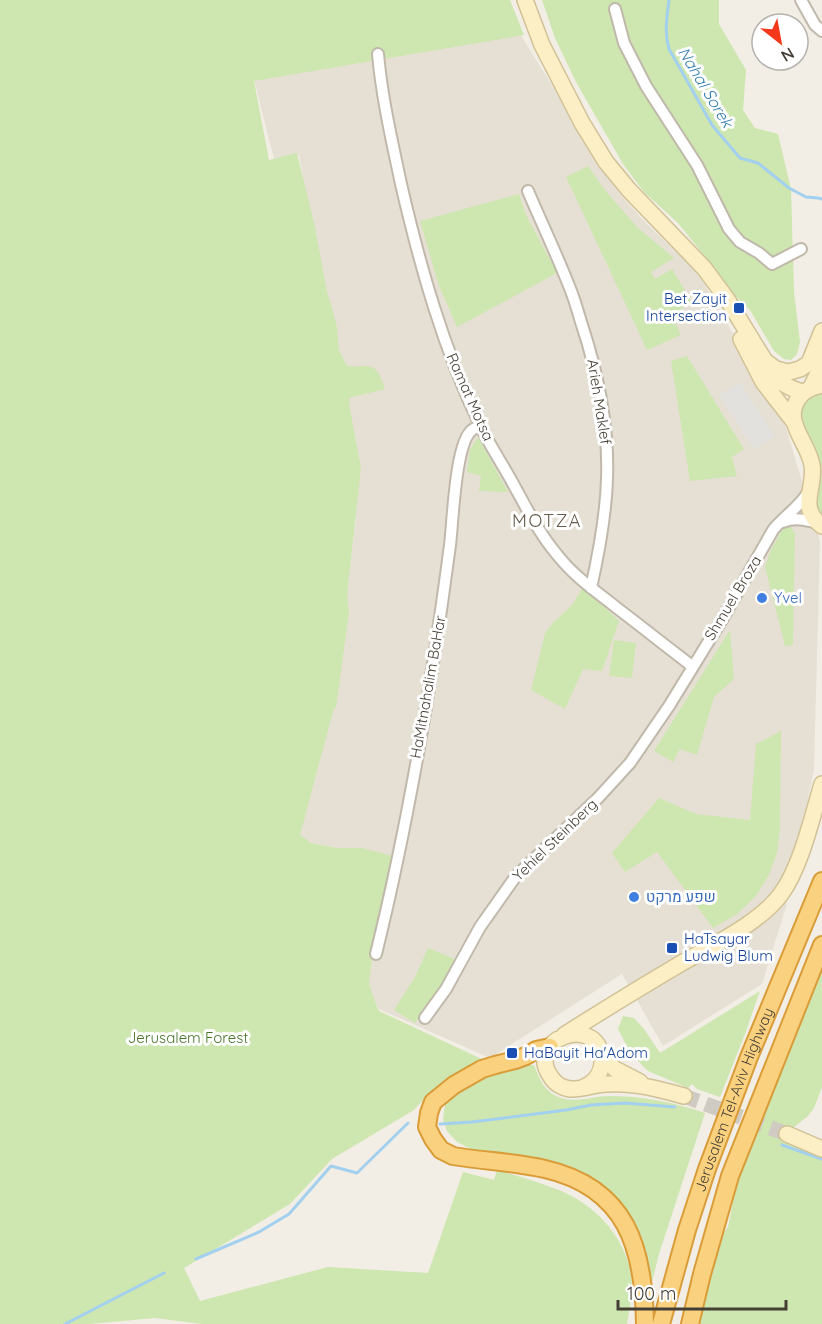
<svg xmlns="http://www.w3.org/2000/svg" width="822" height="1324" font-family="Quicksand,Heebo,sans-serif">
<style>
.residential{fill:#e6e0d4}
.green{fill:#cee6af}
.parking{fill:#e3e1de}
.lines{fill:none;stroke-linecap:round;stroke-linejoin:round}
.stream{stroke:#a3d0ee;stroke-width:3}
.secondary-tunnel{stroke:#cfcbc2;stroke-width:15;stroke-dasharray:15 8;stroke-linecap:butt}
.minor-casing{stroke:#c0b9ab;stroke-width:14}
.secondary-casing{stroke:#d1c196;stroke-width:18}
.trunk-casing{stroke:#d99c39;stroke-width:20}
.minor{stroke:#fff;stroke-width:10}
.secondary{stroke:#fdefc5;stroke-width:15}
.trunk{stroke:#fad27f;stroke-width:16}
.transit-dot{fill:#1a4fb4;stroke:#fff;stroke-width:2}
.shop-dot{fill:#3f7fe0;stroke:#fff;stroke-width:2}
.labels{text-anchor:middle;stroke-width:6;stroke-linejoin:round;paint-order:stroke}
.transit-label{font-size:15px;fill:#164399;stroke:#fff;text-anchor:start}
.street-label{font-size:15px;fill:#453e35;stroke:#fff}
.shop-label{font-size:15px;fill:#366cbe;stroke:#fff;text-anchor:start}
.park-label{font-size:15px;fill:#47752a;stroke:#fff}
.water-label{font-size:16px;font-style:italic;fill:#317bad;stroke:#fff}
.quarter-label{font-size:18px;letter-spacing:1.5px;fill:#675c4d;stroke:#fff}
</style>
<rect width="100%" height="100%" fill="#f2eee5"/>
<path class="residential" d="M520 34 619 193 645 222 699 274 786 428 820 541 814 770 786 907 762 984 663 1046 622 974 490 1058 379 1009 364 981 386 859 298 840 334 701 356 517 355 465 299 155 274 159 254 80Z"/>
<path class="green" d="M0 0H510L524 35 254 81 269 160 297 153 315 227 327 292 332 307 337 328 339 350 347 366C373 368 375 360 385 389L349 398 350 409 361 468 347 595 349 612 336 708H334L300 835 311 843 337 848H362L396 857 373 950 369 983 373 996 379 1011 486 1061 455 1077 429 1093 414 1110 332 1159 290 1204 184 1268 200 1301 328 1267 428 1273 463 1172 494 1180 497 1170C518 1176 539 1182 559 1190 593 1204 621 1232 630 1269 634 1287 630 1306 627 1324H202L155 1318 90 1324H0Z
M542 0H719V24L746 70 743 110 755 128 778 134 791 189 794 292 800 342 797 354 791 360 784 359 774 351 750 310 725 286 703 254 678 223 644 192 623 164 576 82 555 38Z
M588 166 604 189 637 227 674 258 651 272 655 279 672 269 692 302 673 314 667 306 681 335 647 350 566 177Z
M519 194 526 215 557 273 457 327 439 286 420 221Z
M687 356 744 449 732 457 737 476 690 481 671 361Z
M822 391V518C810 502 818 495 820 478 821 472 820 465 819 459 815 441 795 427 800 407 802 397 814 395 822 391Z
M478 437 508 492 479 491 481 476 467 472 470 450Z
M790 525 795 534 793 645 785 646 765 567 771 550 782 530Z
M583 587 619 621 602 671 583 669 565 709 531 690 545 633 552 624 573 604Z
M730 630 734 679 714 697 697 755 680 749 673 762 654 751Z
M614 640 636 643 632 678 609 676Z
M781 731 780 829 777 853 769 875 756 896 737 914 713 928 657 852 625 872 612 853 659 798 696 814 750 820 756 744Z
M428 948 457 960 439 990 415 1023 394 1010 415 977Z
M822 963V1087L814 1108 808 1116 789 1131 822 1145V1324H698L721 1237 728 1227 739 1172Z
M760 991 745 1034 720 1097 697 1089 692 1084 688 1088 648 1071 631 1054 618 1029 623 1016 634 1018 644 1029 660 1053Z
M534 1065C539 1078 544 1091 558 1097 575 1104 592 1096 609 1096 642 1096 673 1102 705 1113L659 1254 650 1290 630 1222 555 1167 473 1150 457 1142 447 1131 443 1119 445 1104 447 1099 459 1088 506 1067Z"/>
<path class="parking" d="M740 382 775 436 754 449 719 395Z"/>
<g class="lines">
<path class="stream" d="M669 0C667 17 664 32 669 49L712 125 740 158 758 163 789 188 806 197 818 198 822 199
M440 1124 472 1122 566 1110 591 1105 625 1103 675 1107
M782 1145 822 1159
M196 1259 259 1232 289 1214 331 1166 357 1173 408 1123
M65 1324 164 1273"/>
<path class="secondary-tunnel" d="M684 1096 787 1134"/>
<g class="minor-casing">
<path id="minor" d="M801 0 815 25 822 31
M615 9 624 43 646 86 697 165 729 229 740 242 759 253 772 264 801 249
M378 54C382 99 392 141 401 184 420 266 443 348 480 425 489 444 501 462 511 480 526 507 539 534 559 557 575 577 597 592 617 608 642 627 667 647 692 666
M528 191C542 224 558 257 571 291 575 301 578 312 581 322 598 373 609 426 607 479 606 516 599 552 591 588
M783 522C795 517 806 520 819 523
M376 954C409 820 432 682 450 545 453 522 455 443 472 430 474 428 478 427 480 426
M425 1018 446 989 480 927 516 876 599 797 630 763 669 706 723 618 773 530C784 516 800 507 809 491"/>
</g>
<g class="secondary-casing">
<path id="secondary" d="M525 0 542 45 582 123 606 162 629 190 704 268 727 299 765 361 776 369 784 371 789 372 800 369 809 363 822 331
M741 339 763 382 794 422
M764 365C774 379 787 388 803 392L808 390
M822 385C812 387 804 390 798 399 783 422 808 442 812 465 816 488 797 507 822 526
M810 389 820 369 821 344
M564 1035C602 1011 641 987 680 964 711 946 760 923 781 894 801 867 812 817 822 784
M601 1055 615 1069 640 1082
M584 1087C596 1082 603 1071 602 1058 596 1012 524 1040 551 1077 555 1084 563 1088 570 1089 582 1090 595 1084 607 1084 633 1082 659 1089 684 1096
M787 1134 822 1149"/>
</g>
<g class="trunk-casing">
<g id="trunk">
<path d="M550 1047 536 1050 526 1056 515 1060 495 1065 482 1069 454 1085 433 1102 429 1113 427 1127 433 1139 441 1150 453 1156C483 1161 515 1162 545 1169 627 1188 644 1248 645 1324"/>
<path id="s1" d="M661 1324 687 1230 707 1169 749 1057 822 881"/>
<path d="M690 1324 702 1274 730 1176 822 945"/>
</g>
</g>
<use href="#minor" class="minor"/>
<use href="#secondary" class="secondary"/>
<use href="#trunk" class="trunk"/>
</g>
<g class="transit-dot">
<rect x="733" y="302" width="12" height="12" rx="3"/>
<rect x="666" y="942" width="12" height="12" rx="3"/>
<rect x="506" y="1047" width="12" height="12" rx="3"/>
</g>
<g class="shop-dot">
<circle cx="762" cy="598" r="6"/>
<circle cx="634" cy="897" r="6"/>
</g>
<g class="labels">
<g class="transit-label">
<text x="727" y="304" text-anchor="end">Bet Zayit<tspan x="727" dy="17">Intersection</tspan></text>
<text x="684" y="944">HaTsayar<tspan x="684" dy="17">Ludwig Blum</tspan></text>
<text x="524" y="1058">HaBayit Ha'Adom</text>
</g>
<g class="street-label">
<text transform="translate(470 397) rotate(66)" y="5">Ramat Motsa</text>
<text transform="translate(599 402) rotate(81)" y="5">Arieh Maklef</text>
<text transform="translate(733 598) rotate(-59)" y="5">Shmuel Broza</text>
<text transform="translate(428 687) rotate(-80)" y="5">HaMitnahalim BaHar</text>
<text transform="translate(555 840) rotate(-44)" y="5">Yehiel Steinberg</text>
<text dy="5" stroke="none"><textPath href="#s1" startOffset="236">Jerusalem Tel-Aviv Highway</textPath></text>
</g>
<g class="shop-label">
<text x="774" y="603">Yvel</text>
<text x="646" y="902">שפע מרקט</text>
</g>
<g class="park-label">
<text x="188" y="1043">Jerusalem Forest</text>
</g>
<g class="water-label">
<text transform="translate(706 87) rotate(59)" y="6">Nahal Sorek</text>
</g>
<g class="quarter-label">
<text x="547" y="527">MOTZA</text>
</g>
</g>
<g transform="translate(780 42) rotate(149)"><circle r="28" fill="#ffffff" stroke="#b5b2ae" stroke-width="1.5"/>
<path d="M0-4.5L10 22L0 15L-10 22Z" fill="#f4381b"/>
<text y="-9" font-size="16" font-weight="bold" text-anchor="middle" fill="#453e35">N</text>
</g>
<path d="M618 1300v9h168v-9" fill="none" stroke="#453e35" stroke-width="3"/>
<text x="627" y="1300" font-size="18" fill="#453e35" stroke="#ffffff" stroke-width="4.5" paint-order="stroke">100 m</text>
</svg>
